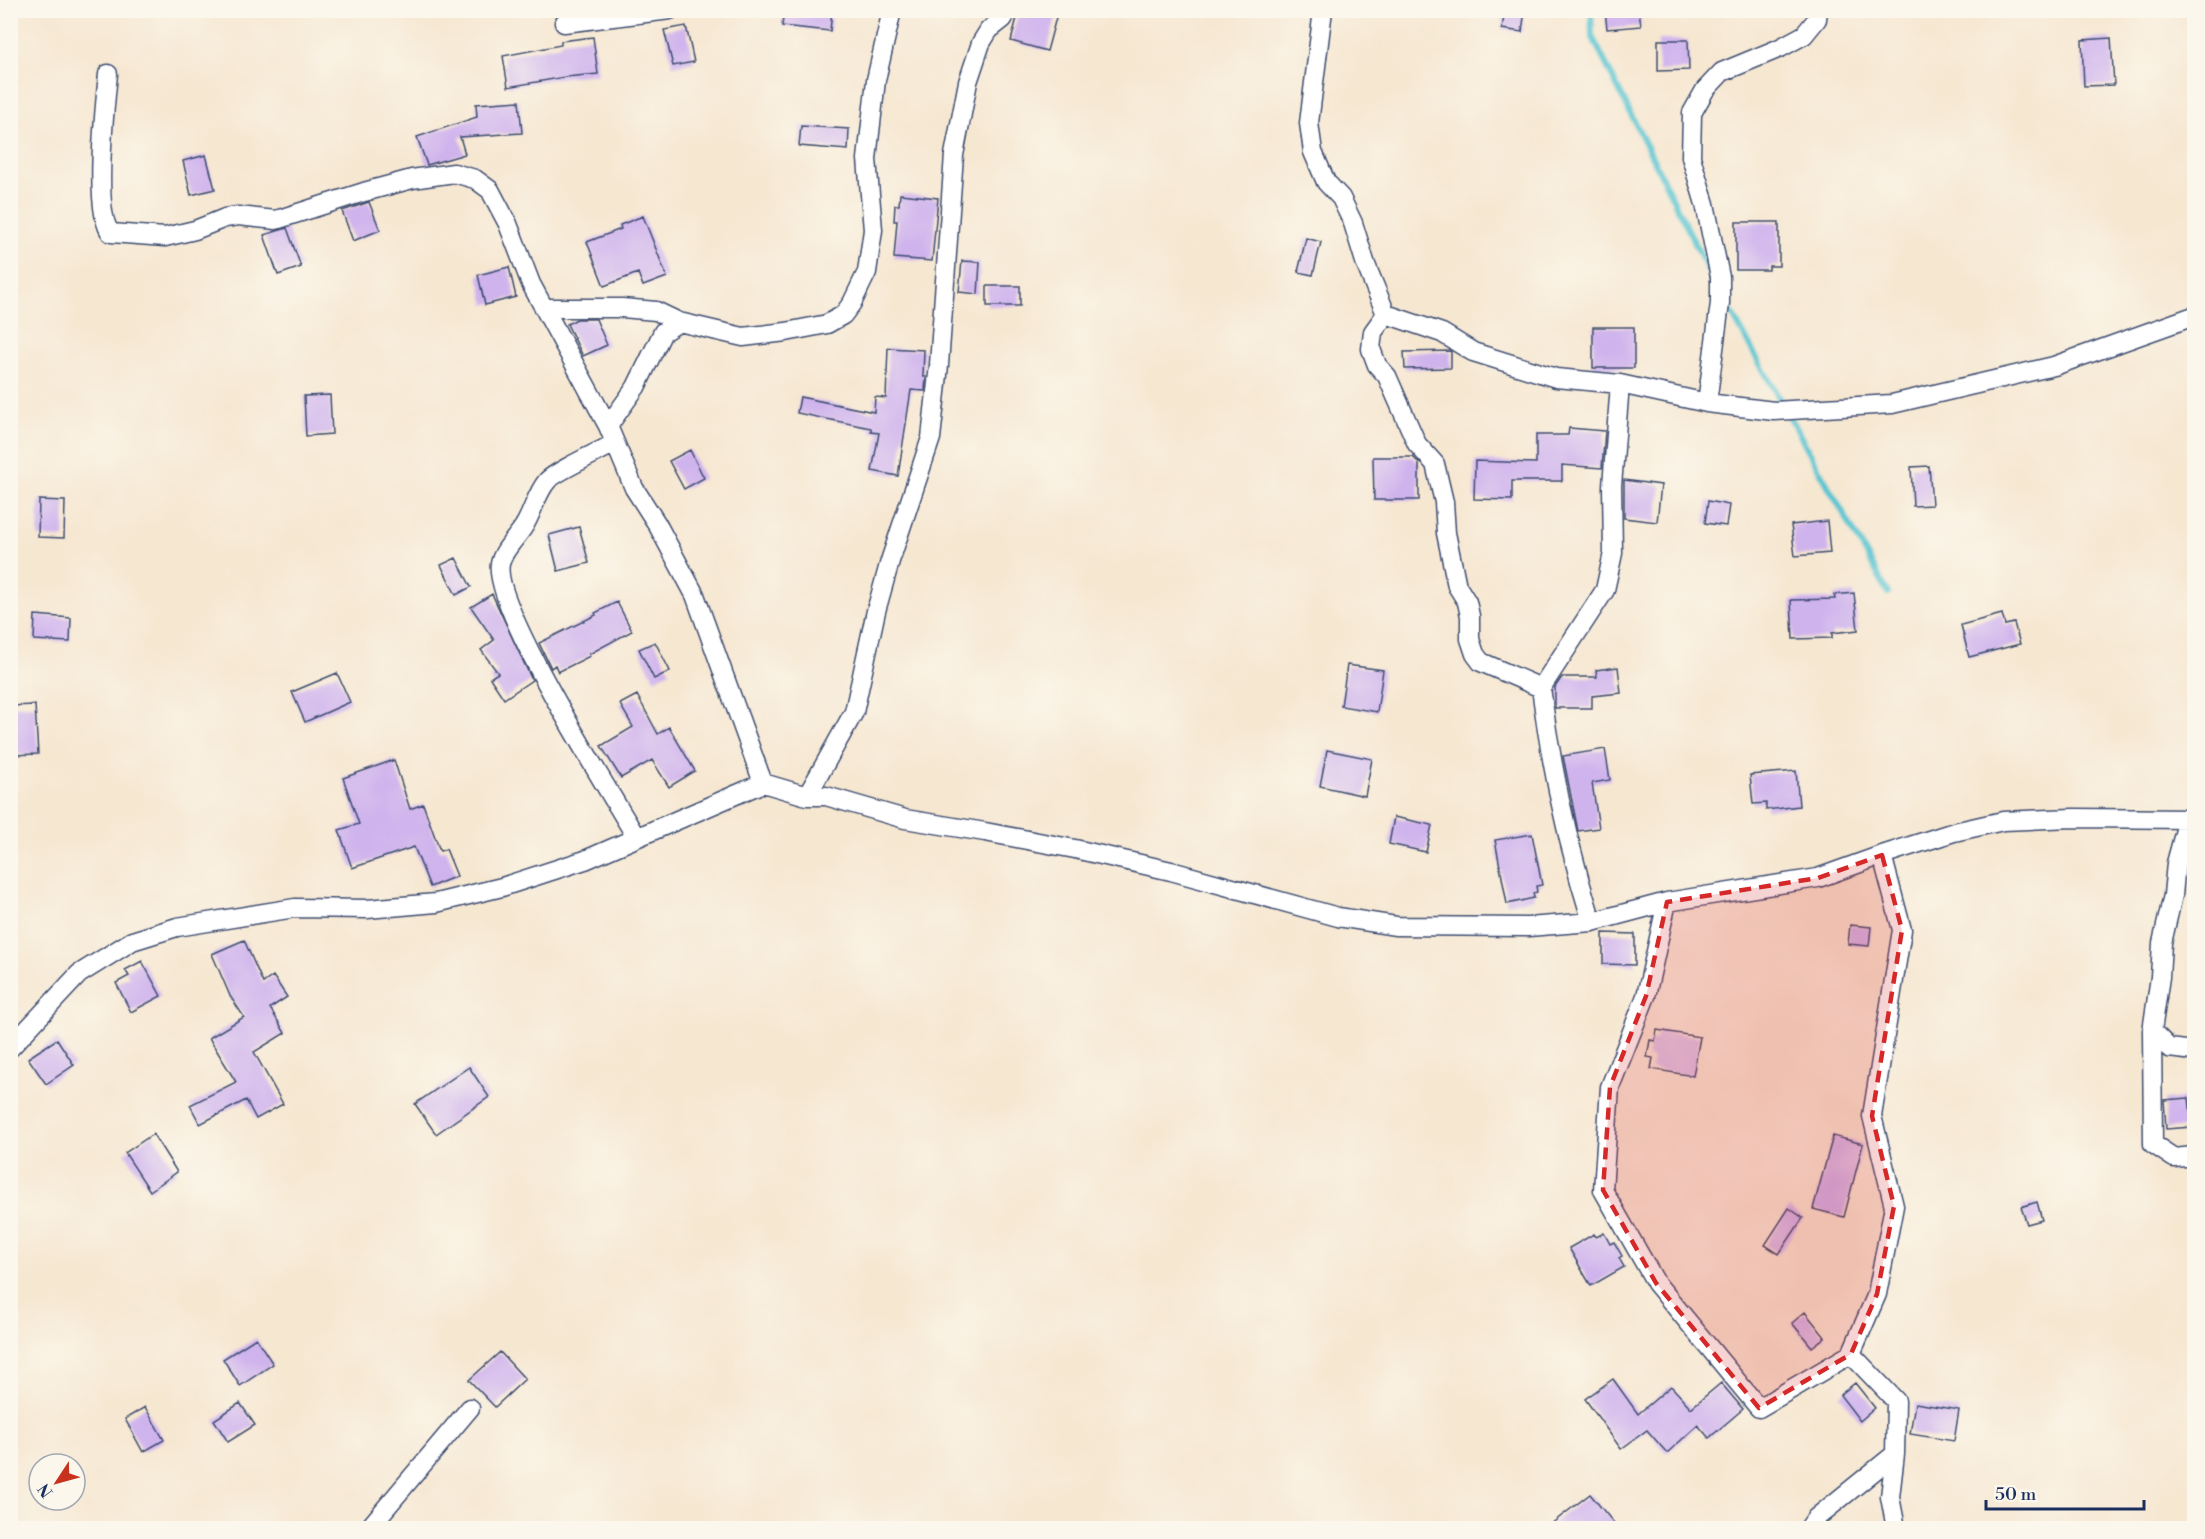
<svg xmlns="http://www.w3.org/2000/svg" width="2205" height="1539" font-family="'Libre Bodoni',serif">
<style>
.lines{fill:none;stroke-linecap:round;stroke-linejoin:round}
.stream{stroke:#59c5d1;stroke-width:6}
.building{fill:#cfb3ed}
.street-casing{stroke:#3c4b6f;stroke-width:21}
.street{stroke:#fff;stroke-width:18}
.marked{fill:#d62828;fill-opacity:0.2;stroke:#d62828;stroke-width:4.5;stroke-dasharray:12 8;stroke-linejoin:round}
</style>
<rect width="100%" height="100%" fill="#fbf7ec"/>
<filter id="ink" filterUnits="userSpaceOnUse"><feTurbulence type="fractalNoise" baseFrequency=".0167" numOctaves="2"/><feDisplacementMap in="SourceGraphic" scale="12" xChannelSelector="R" yChannelSelector="G"/><feConvolveMatrix kernelMatrix="1 2 1 2 8 2 1 2 1" color-interpolation-filters="sRGB"/></filter>
<filter id="wash" filterUnits="userSpaceOnUse"><feTurbulence type="fractalNoise" baseFrequency=".008" numOctaves="4" result="noise"/><feDisplacementMap in="SourceGraphic" scale="24" xChannelSelector="R" yChannelSelector="G"/><feGaussianBlur stdDeviation="1.35" result="paint"/><feColorMatrix in="noise" values="0 0 0 0 0 0 0 0 0 0 0 0 0 0 0 0 0 1.4 0 .05"/><feComposite in="paint" operator="in"/></filter>
<g filter="url(#wash)">
<rect width="100%" height="100%" fill="#f6e7d1"/>
<g class="lines">
<path class="stream" d="M1591 10 1592 36 1715 284
M1726 303 1888 593"/>
</g>
<g id="blocks">
<path class="building" d="M784 10H832L830 31 782 26Z
M1019 10H1044L1057 14 1047 51 1011 41Z
M1505 10H1525L1522 32 1502 29Z
M1605 10H1639L1641 26 1607 29Z
M686 26 694 62 673 66 664 30Z
M593 37 598 74 565 77 508 87 503 56 561 45V41Z
M2111 38 2114 85 2084 86 2082 40Z
M1658 40H1688L1689 70 1658 71Z
M519 101 522 133 460 137 465 154 427 165 417 137 477 117 476 104Z
M801 126 849 129 848 150 799 146Z
M206 155 215 189 191 195 183 161Z
M900 194 938 198 932 261 894 258 897 221H894L895 205H899Z
M369 202 380 230 353 241 342 211Z
M643 216 667 277 643 286 638 273 604 286 587 242 621 229 620 225Z
M1736 222H1779V266H1769V270H1736Z
M287 228 301 267 278 275 264 235Z
M1306 238 1321 242 1313 275 1298 272Z
M962 261 980 262 978 294 959 292Z
M509 267 516 297 485 305 478 275Z
M987 286H1020V306H987Z
M577 319H596L607 345 583 356 567 324Z
M1593 327H1634V368H1593Z
M888 348 924 350 923 376 926 377 925 391 911 390 898 476 872 471 879 433 871 432V428L797 413 800 397 874 412 875 397 886 398Z
M1451 351V368L1405 369 1404 352Z
M330 395 332 434 306 436 304 396Z
M1569 428 1605 431 1602 468 1562 465V481H1512V500L1474 499 1475 461 1536 463V435H1568Z
M690 450 704 478 684 489 669 461Z
M1373 457H1413L1419 463V500H1374Z
M1929 466 1932 505 1913 506 1911 467Z
M1624 480 1661 485 1657 522 1624 518Z
M39 500 65 501 64 538 38 537Z
M1708 501 1729 505 1726 526 1705 523Z
M1827 521 1830 553 1795 556 1791 525Z
M579 527 589 563 558 571 549 535Z
M456 558 471 587 456 595 441 565Z
M1854 593 1858 630 1832 633V638L1793 639 1791 600 1835 599 1834 595Z
M492 594 532 680 504 699 490 678 498 673 481 650 494 640 471 607Z
M617 602 632 631 589 654 590 656 558 672 555 665 551 668 539 643 596 615 595 613Z
M2002 614 2005 625 2014 623 2020 644 1969 657 1961 625Z
M35 615 71 618 70 642 34 640Z
M655 642 670 671 654 679 639 649Z
M1347 665 1383 670 1377 712 1341 706Z
M1618 667 1621 693 1592 696V708H1555V687L1562 677H1597L1596 670Z
M337 673 350 702 305 722 292 692Z
M637 695 658 734 669 727 695 771 669 787 652 760 621 778 601 746 633 727 620 704Z
M35 705 38 754 10 755V706Z
M1605 749 1610 780 1592 783 1599 828 1578 831 1563 756Z
M1327 750 1372 759 1365 796 1320 786Z
M394 760 410 809 423 804 440 851 446 849 457 876 430 887 414 847 352 868 339 830 359 824 343 778Z
M1796 771 1799 806 1766 810V803L1753 804 1750 775Z
M1394 817 1432 825 1426 852 1389 844Z
M1532 834 1542 885 1536 886 1537 892 1533 893 1534 898 1507 904 1495 840Z
M1850 925 1871 927 1869 946 1848 944Z
M1603 933 1635 934V965L1603 964Z
M244 940 263 983 273 976 287 997 270 1008 285 1033 254 1052 283 1104 256 1119 246 1100 200 1124 190 1105 236 1082 209 1038 244 1017 230 996 212 954Z
M142 961 161 996 131 1012 116 983 129 976 125 970Z
M1657 1030 1700 1037 1693 1076 1651 1069 1653 1058 1647 1057 1650 1040 1655 1041Z
M57 1039 74 1065 46 1084 28 1058Z
M469 1067 489 1097 436 1134 415 1104Z
M2189 1098 2192 1127 2166 1129 2164 1100Z
M153 1134 177 1172 150 1191 125 1153Z
M1833 1136 1863 1144 1844 1217 1813 1209Z
M2037 1202 2042 1220 2027 1224 2021 1207Z
M1789 1208 1803 1218 1779 1254 1765 1245Z
M1604 1233 1610 1244 1614 1242 1622 1256 1619 1258 1624 1267 1591 1286 1569 1248 1594 1234 1596 1237Z
M1805 1312 1825 1337 1812 1347 1792 1323Z
M256 1338 273 1364 240 1386 223 1359Z
M500 1352 525 1379 495 1407 469 1380Z
M1613 1379 1638 1414 1671 1386 1691 1408 1721 1383 1743 1409 1709 1438 1698 1425 1667 1453 1647 1430 1621 1449 1585 1399Z
M1855 1383 1875 1408 1860 1421 1840 1395Z
M240 1403 255 1425 228 1442 214 1420Z
M1915 1403 1959 1410 1954 1441 1910 1434Z
M145 1407 164 1440 143 1452 125 1419Z
M1590 1494 1618 1528H1546Z"/>
</g>
</g>
<g filter="url(#ink)">
<use href="#blocks" fill-opacity="0" stroke="#3c4b6f" stroke-width="1.5"/>
<g class="lines">
<g class="street-casing">
<path id="street" d="M1323 10 1309 123 1313 152 1326 182 1341 198 1353 223 1366 265 1386 314
M1818 10 1817 19 1804 35 1780 48 1722 72 1705 90 1692 113 1691 157 1705 204 1720 277V303L1707 403 1774 411 1892 404 2054 366 2194 316
M564 23 670 10
M108 74C105 104 93 213 111 233L165 237 195 230 225 218 238 216 276 220 364 192 412 179 454 173 475 179 490 190 508 224 531 284 608 426
M545 308H622L656 311 679 322
M615 443C601 451 556 471 547 481 536 494 533 512 524 526 517 538 503 549 500 564 492 606 610 792 636 837
M1541 688 1605 590 1613 553 1612 486 1620 384
M763 783 695 595 657 524 634 488 608 426 636 387 663 332 679 322 743 337 786 332 827 324 843 315 852 303 867 272 873 230 867 159 876 80 892 10
M807 796 854 712 876 611 890 561 931 438 939 365 954 155 968 82 981 43 989 30 1003 19 1008 10
M2188 819 2176 863 2173 895 2162 943 2160 977 2152 1031 2169 1048 2194 1051
M1882 855 1902 930 1872 1116 1894 1206 1877 1294 1851 1354 1896 1401 1895 1454 1890 1497 1896 1528
M1667 902 1646 996 1610 1087 1603 1190 1656 1283 1759 1408 1851 1354
M1592 922C1568 846 1551 767 1541 688L1481 662 1475 654 1470 639V616L1467 602 1457 586 1446 533 1444 502 1435 464 1417 444 1387 376 1377 365 1371 349 1373 332 1386 314 1442 333 1473 352 1556 378 1620 384 1707 403
M2152 1031 2153 1144 2174 1158 2194 1156
M10 1048 79 974 132 941 177 927 295 908 367 909 436 903 502 887 585 860 763 783 807 796H826L905 819 985 832 1075 849 1171 871 1338 917 1396 926 1528 927 1592 922 1667 902 1818 878 1882 855 1954 832 2003 821 2073 818 2194 819
M369 1528 470 1408
M1809 1528 1816 1518 1895 1454"/>
</g>
<use href="#street" class="street"/>
</g>
</g>
<path class="marked" d="M1882 855 1902 930 1872 1116 1894 1206 1877 1294 1851 1354 1759 1408 1656 1283 1603 1190 1610 1087 1646 996 1667 902 1818 878Z"/>
<rect width="2205" height="1539" fill="none" stroke="#fbf7ec" stroke-width="36"/>
<g transform="translate(57 1482) rotate(234)"><circle r="28" fill="#fbf7ec" stroke="#a1a7b3" stroke-width="1.5"/>
<path d="M0-4.5L10 22L0 15L-10 22Z" fill="#c8321e"/>
<text y="-9" font-size="16" font-weight="bold" text-anchor="middle" fill="#1b2f5e">N</text>
</g>
<path d="M1986 1500v9h158v-9" fill="none" stroke="#1b2f5e" stroke-width="3"/>
<text x="1995" y="1500" font-size="18" fill="#1b2f5e" stroke="#fbf7ec" stroke-width="4.5" paint-order="stroke">50 m</text>
</svg>
